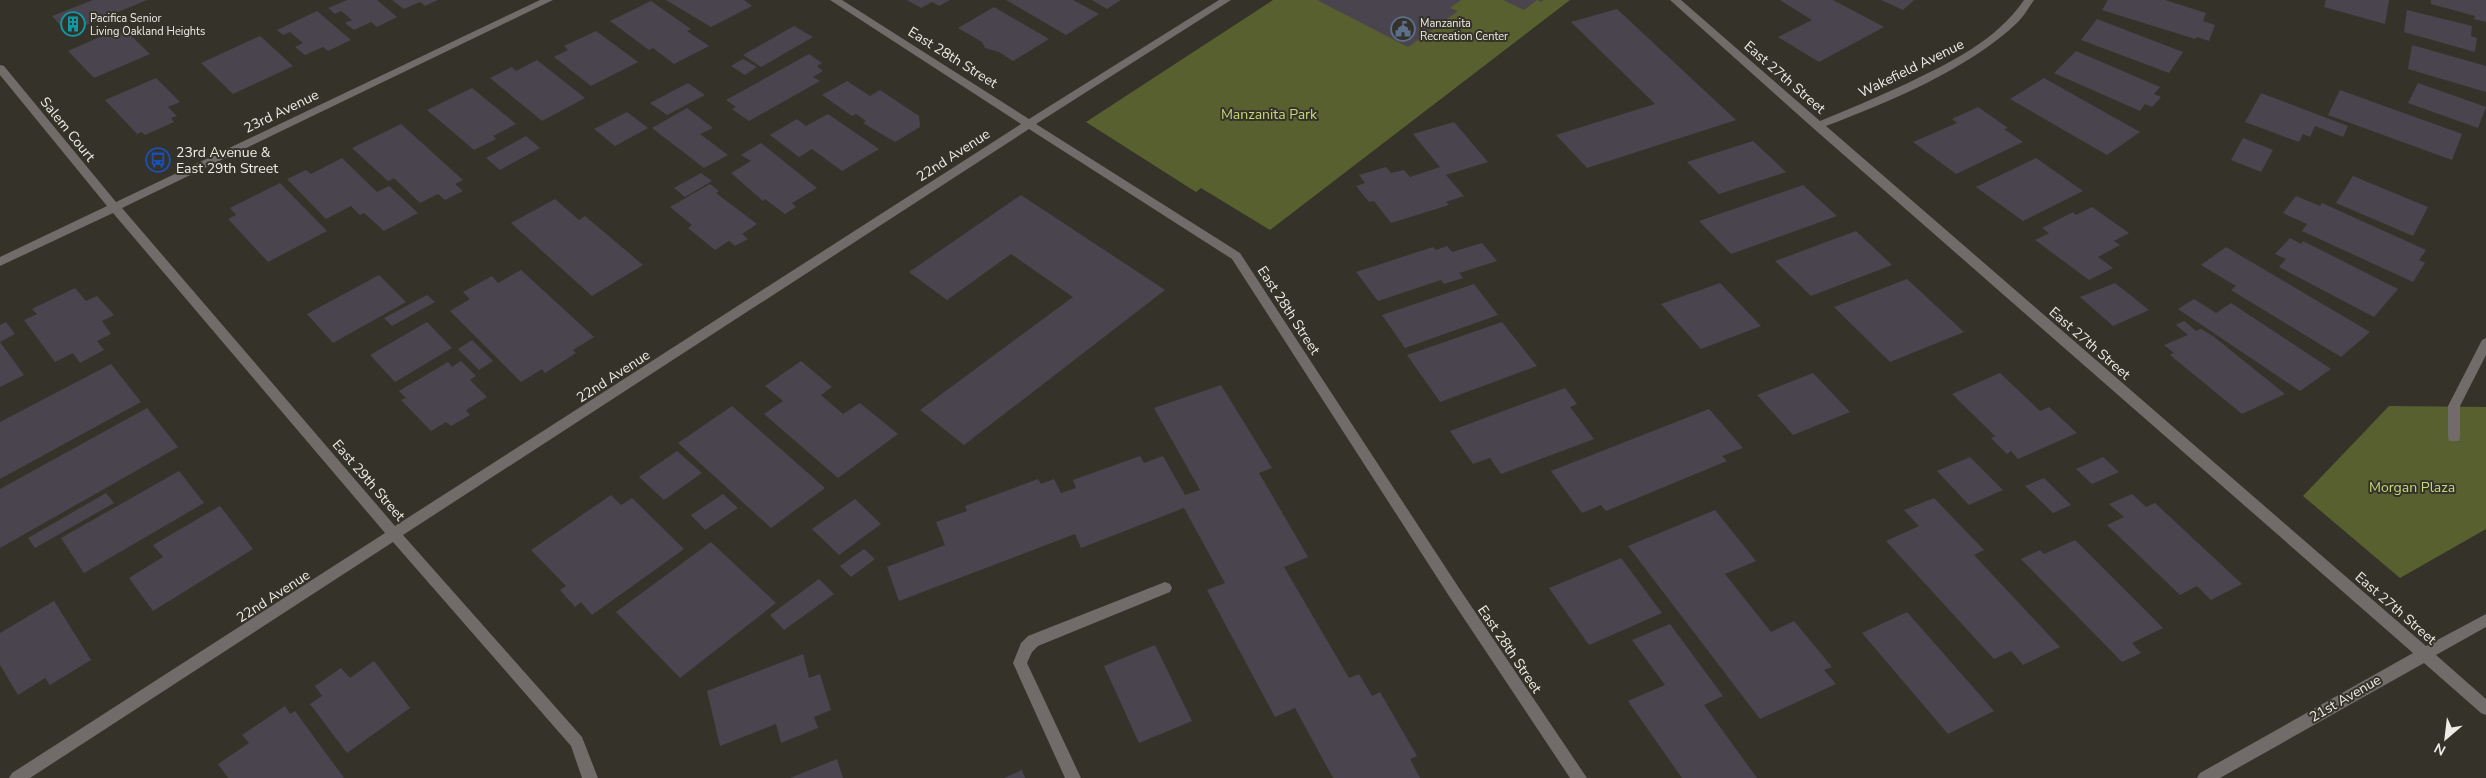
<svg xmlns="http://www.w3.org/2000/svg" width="2486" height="778" font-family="'Nunito Sans',sans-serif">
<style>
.green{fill:#59602f}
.building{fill:#4a444e}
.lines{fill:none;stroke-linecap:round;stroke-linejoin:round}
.minor{fill:#716b69;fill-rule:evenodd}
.labels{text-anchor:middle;stroke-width:4;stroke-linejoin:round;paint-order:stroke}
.far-poi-label{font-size:11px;fill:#eeece6;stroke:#353329;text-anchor:start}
.street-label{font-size:14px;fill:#eeece6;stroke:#353329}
.park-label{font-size:14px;fill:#c8d878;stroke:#353329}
.poi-label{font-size:14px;fill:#eeece6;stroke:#353329;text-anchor:start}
</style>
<rect width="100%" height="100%" fill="#353329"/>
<path class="green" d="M1273 0H1570L1270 230 1201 188 1196 192 1086 122Z
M2389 406 2486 407V529L2400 578 2303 496Z"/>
<path class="building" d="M93 0H147L67 33 52 16Z
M347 0H377L397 17 377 27 371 22 354 30 345 23 352 20 341 11 335 14 328 8Z
M392 0H438L425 6 420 2 404 9Z
M666 0H744L752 6 711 27Z
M907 0H950L939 6 932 2 921 8Z
M1006 0H1073L1099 14 1066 35Z
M1092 0H1121L1107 9Z
M1317 0H1461L1450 8 1458 11 1408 47Z
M1503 0H1544L1541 2 1537 0 1524 10Z
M1780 0H1833L1884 27 1819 62 1778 37 1812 20Z
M1881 0H1914L1903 10Z
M2108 0H2165L2206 13 2203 21 2215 25 2209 41 2197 37 2195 39 2102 10Z
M2326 0H2389L2385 24 2324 7Z
M2431 0H2486V22L2474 19 2475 16 2431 4Z
M651 1 691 29 687 31 709 46 674 64 653 48 649 50 610 21Z
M994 7 1049 39 1013 61 999 52 985 48 982 42 958 28Z
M1617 9 1736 120 1587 168 1556 135 1655 104 1571 22Z
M2407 10 2472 26 2471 36 2477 38 2475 52 2404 32Z
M317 11 351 40 328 51 323 47 305 55 295 47 303 43 290 32 283 35 277 30Z
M2097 19 2183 52 2169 73 2081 40Z
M794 26 813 37 761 67 743 55Z
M122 27 150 54 94 78 68 51Z
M596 31 638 62 591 86 554 57 568 50 564 46Z
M260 36 293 66 233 94 201 63Z
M2412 45 2486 66V92L2408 69Z
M2076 51 2160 87 2154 94 2161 97 2152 107 2145 104 2140 111 2054 73Z
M809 54 822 63 817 66 823 71 813 77 820 81 749 121 732 109 736 107 726 100Z
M743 59 757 67 745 75 731 66Z
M537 60 585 98 542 121 490 78 512 67 516 71Z
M156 78 180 102 168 107 177 116 171 118 174 122 145 135 142 132 137 134 105 100Z
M2044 78 2140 132 2107 155 2010 99Z
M847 81 870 96 880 90 919 116 920 127 895 142 863 123 866 121 856 114 852 116 822 95Z
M688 83 705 95 667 115 650 103Z
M2418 83 2486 107 2478 128 2408 103Z
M472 88 516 124 493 136 496 139 474 150 427 110Z
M2340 90 2462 134 2452 160 2328 115Z
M2261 93 2348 126 2343 137 2315 126 2310 137 2303 134 2299 142 2245 122Z
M1978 107 2008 128 2004 129 2023 142 1956 174 1913 142 1957 123 1952 119Z
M687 108 713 128 700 134 728 155 704 168 652 128Z
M627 112 648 128 615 146 594 129Z
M828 114 879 149 842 171 812 149 799 157 770 135 797 119 806 126Z
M1454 122 1488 162 1446 175 1464 196 1446 202 1449 205 1391 223 1374 201 1369 202 1356 186 1365 183 1359 175 1386 167 1391 173 1404 170 1410 177 1440 167 1413 134Z
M401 124 463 180 455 184 463 191 445 200 438 194 420 203 394 178 388 181 352 148Z
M526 136 540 148 500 170 486 158Z
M2243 138 2273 150 2261 172 2231 160Z
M1753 141 1786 172 1719 194 1687 162Z
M761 143 817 188 792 203 796 207 785 214 765 199 763 201 731 173 751 161 741 155Z
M342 158 377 192 389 186 418 213 384 231 364 213 360 215 351 206 326 219 287 179 306 170 311 174Z
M2036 158 2083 191 2023 221 1976 187Z
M701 173 712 181 685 197 674 188Z
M2353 176 2428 207 2413 236 2336 203Z
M280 183 327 231 268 262 228 219 236 215 230 208Z
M710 184 719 191 716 193 757 224 742 234 748 239 735 246 729 241 715 250 688 228 692 225 670 207Z
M1803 185 1837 216 1731 254 1699 221Z
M1021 195 1165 290 964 445 920 410 1073 297 1011 254 947 300 909 272Z
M2296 196 2320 206 2322 203 2426 250 2419 260 2425 263 2413 282 2302 231 2307 224 2283 213Z
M555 199 579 220 585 216 643 265 592 296 511 223Z
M2092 207 2129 233 2114 241 2120 245 2098 257 2113 268 2089 280 2035 240 2049 233 2042 228 2073 212 2076 215Z
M1856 231 1892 265 1811 296 1775 261Z
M2290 238 2301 244 2303 241 2398 289 2374 317 2279 267 2286 259 2275 254Z
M1482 243 1497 261 1459 273 1463 278 1444 284 1441 280 1378 301 1356 272 1433 247 1436 250 1447 246 1452 252Z
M2226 247 2370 332 2341 357 2231 290 2236 286 2201 265Z
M521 270 594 337 573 350 576 353 545 373 542 369 521 382 450 311 470 299 463 292 492 276 498 283Z
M379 275 406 302 333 343 307 314Z
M1907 279 1964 332 1890 362 1834 307Z
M1720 283 1761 326 1701 349 1661 304Z
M2115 283 2149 310 2113 326 2080 297Z
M1474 284 1498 315 1405 348 1382 315Z
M75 288 86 301 97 296 114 315 102 321 111 334 97 341 104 350 80 363 73 353 55 362 24 320 37 314 32 309Z
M427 295 435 302 392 326 384 318Z
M2194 299 2216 313 2231 303 2331 369 2300 391 2178 309Z
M2184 321 2196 331 2201 329 2213 336 2285 394 2242 414 2170 355 2174 353 2164 345 2188 335 2176 325Z
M6 322 15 334 0 342V325Z
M427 322 452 348 395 382 370 355Z
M1502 322 1537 366 1440 402 1407 355Z
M472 340 493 361 479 370 458 349Z
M0 342 24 375 0 387Z
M461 361 476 376 470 380 487 397 466 410 470 415 451 426 446 422 431 431 401 400 406 398 399 391 448 362 452 367Z
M801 361 832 387 821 395 843 414 860 403 898 434 838 478 764 414 783 401 765 386Z
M111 364 141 402 0 479V422Z
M1813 373 1850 412 1793 435 1757 395Z
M2000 373 2040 411 2049 407 2077 433 2018 459 2011 451 2007 454 1991 438 1995 436 1952 394Z
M1221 385 1272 468 1259 473 1308 557 1284 567 1349 678 1359 674 1372 696 1380 692 1417 756 1410 759 1420 778H1333L1295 708 1275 717 1207 590 1225 583 1184 508 1081 548 1075 534 899 601 887 567 945 545 936 522 967 511 965 506 1038 479 1041 484 1054 479 1061 493 1076 488 1073 480 1140 456 1144 463 1163 456 1185 495 1200 490 1154 408Z
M1565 388 1577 404 1570 407 1594 439 1501 474 1490 458 1473 464 1450 431Z
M732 406 825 488 771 528 678 443Z
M147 408 178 447 0 548V489Z
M1709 409 1743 448 1722 456 1727 461 1606 511 1601 505 1582 513 1551 471Z
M677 451 702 473 664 500 639 477Z
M1970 457 2003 490 1969 505 1937 471Z
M2103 457 2119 472 2092 484 2076 469Z
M179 471 204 503 84 573 61 538Z
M2044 478 2071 505 2053 513 2025 486Z
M106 493 114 503 35 548 28 538Z
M723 494 738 508 705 530 691 515Z
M2132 494 2146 507 2155 503 2242 584 2211 600 2197 586 2180 595 2107 525 2124 517 2109 504Z
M611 495 621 505 632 498 684 549 592 615 581 602 575 607 560 590 566 586 531 550Z
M1934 498 1984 550 1974 555 2060 647 2023 665 2011 651 1994 659 1886 541 1919 526 1904 510Z
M855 499 881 524 839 555 812 529Z
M220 506 253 549 153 611 129 578 163 557 153 545Z
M1715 510 1756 561 1725 574 1771 632 1794 621 1832 667 1824 670 1836 684 1760 719 1628 546Z
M2075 540 2163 628 2132 643 2141 653 2122 662 2021 559 2040 550 2044 554Z
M711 542 776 603 680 678 616 612Z
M864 549 875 559 851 577 840 566Z
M1621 558 1662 613 1589 645 1549 588Z
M819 579 834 594 784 630 770 615Z
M54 601 91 660 50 685 45 678 18 695 0 665V633Z
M1907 612 1994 711 1948 734 1862 633Z
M1670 624 1723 696 1704 705 1757 778H1682L1628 701 1665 685 1632 640Z
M1155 645 1192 721 1139 743 1104 666Z
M803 654 809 678 820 674 831 710 814 717 818 728 781 743 776 724 720 746 707 691Z
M374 661 410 708 347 753 310 704 322 696 315 686 341 668 350 678Z
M285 706 290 714 295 711 344 778H228L218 764 249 743 242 735Z
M837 759 843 778H790Z
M1022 770 1025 778H1004Z"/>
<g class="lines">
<path class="minor" d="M540 0H553L122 208 395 526 1021 124 830 0H842L1029 119 1219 0H1231L1036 124 1240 253 1459 588 1587 778H1570L1449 596 1232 259 1029 129 403 535 582 737 598 778H582L571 746 393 542 30 778H9L12 773 385 533 113 213 0 266V257L107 206 0 75V65L4 66 116 202Z
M1670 0H1681L1820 121C1850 109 1879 96 1908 83 1951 62 1996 41 2024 0H2034C2029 7 2024 16 2018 22 1969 69 1889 102 1826 126L2426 646 2486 614V627L2436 655 2486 699V715L2481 713 2424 663 2220 778H2197L2200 773 2413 653 1813 128Z
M2486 338V355L2460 406V437L2459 441H2449L2448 437V406L2482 340Z
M1165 582 1170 584 1172 588 1170 592 1038 646 1032 652 1027 663 1081 778H1065L1013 663 1021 643 1028 636Z"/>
</g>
<defs>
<g id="building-ring" transform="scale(1.25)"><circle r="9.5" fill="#353329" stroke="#0f9aa8" stroke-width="1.5"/><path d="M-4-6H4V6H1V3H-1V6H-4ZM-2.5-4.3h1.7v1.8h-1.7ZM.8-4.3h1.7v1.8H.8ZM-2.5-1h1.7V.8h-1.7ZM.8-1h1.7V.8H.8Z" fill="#0f9aa8"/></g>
<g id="civic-ring" transform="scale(1.25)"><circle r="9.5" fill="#353329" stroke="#5c6f8a" stroke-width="1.5"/><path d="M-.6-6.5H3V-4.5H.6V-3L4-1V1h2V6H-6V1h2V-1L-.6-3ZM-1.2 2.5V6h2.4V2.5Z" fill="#5c6f8a"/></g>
<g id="bus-ring" transform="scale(1.25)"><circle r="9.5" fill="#353329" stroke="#1a4fb4" stroke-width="1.5"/><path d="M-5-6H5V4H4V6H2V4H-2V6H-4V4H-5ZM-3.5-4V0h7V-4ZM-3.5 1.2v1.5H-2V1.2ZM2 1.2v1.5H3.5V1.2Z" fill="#1a4fb4"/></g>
</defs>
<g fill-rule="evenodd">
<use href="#building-ring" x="73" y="24"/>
<use href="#civic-ring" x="1403" y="29"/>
<use href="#bus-ring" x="158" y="160"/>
</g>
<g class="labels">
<g class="far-poi-label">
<text x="90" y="22">Pacifica Senior<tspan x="90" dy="13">Living Oakland Heights</tspan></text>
<text x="1420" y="27">Manzanita<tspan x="1420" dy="13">Recreation Center</tspan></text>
</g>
<g class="street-label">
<text transform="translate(953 57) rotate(32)" y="5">East 28th Street</text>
<text transform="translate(1911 68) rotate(-26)" y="5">Wakefield Avenue</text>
<text transform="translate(1785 77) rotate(41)" y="5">East 27th Street</text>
<text transform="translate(281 111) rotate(-26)" y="5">23rd Avenue</text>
<text transform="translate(68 129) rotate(51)" y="5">Salem Court</text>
<text transform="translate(953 155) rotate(-33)" y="5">22nd Avenue</text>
<text transform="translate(1289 310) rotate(57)" y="5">East 28th Street</text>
<text transform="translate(2090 343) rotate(41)" y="5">East 27th Street</text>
<text transform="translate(613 376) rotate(-33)" y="5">22nd Avenue</text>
<text transform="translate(369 480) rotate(49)" y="5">East 29th Street</text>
<text transform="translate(273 596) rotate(-33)" y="5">22nd Avenue</text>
<text transform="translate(2396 608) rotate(41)" y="5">East 27th Street</text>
<text transform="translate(1510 649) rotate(56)" y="5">East 28th Street</text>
<text transform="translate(2345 698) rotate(-30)" y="5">21st Avenue</text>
</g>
<g class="park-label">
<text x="1269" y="119">Manzanita Park</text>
<text x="2412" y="492">Morgan Plaza</text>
</g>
<g class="poi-label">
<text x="176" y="157">23rd Avenue &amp;<tspan x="176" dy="16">East 29th Street</tspan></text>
</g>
</g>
<g transform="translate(2446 738) rotate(208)" stroke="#353329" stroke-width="4" paint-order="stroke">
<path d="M0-4L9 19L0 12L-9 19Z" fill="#eeece6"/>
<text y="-8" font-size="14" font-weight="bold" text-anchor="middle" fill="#eeece6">N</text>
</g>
</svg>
